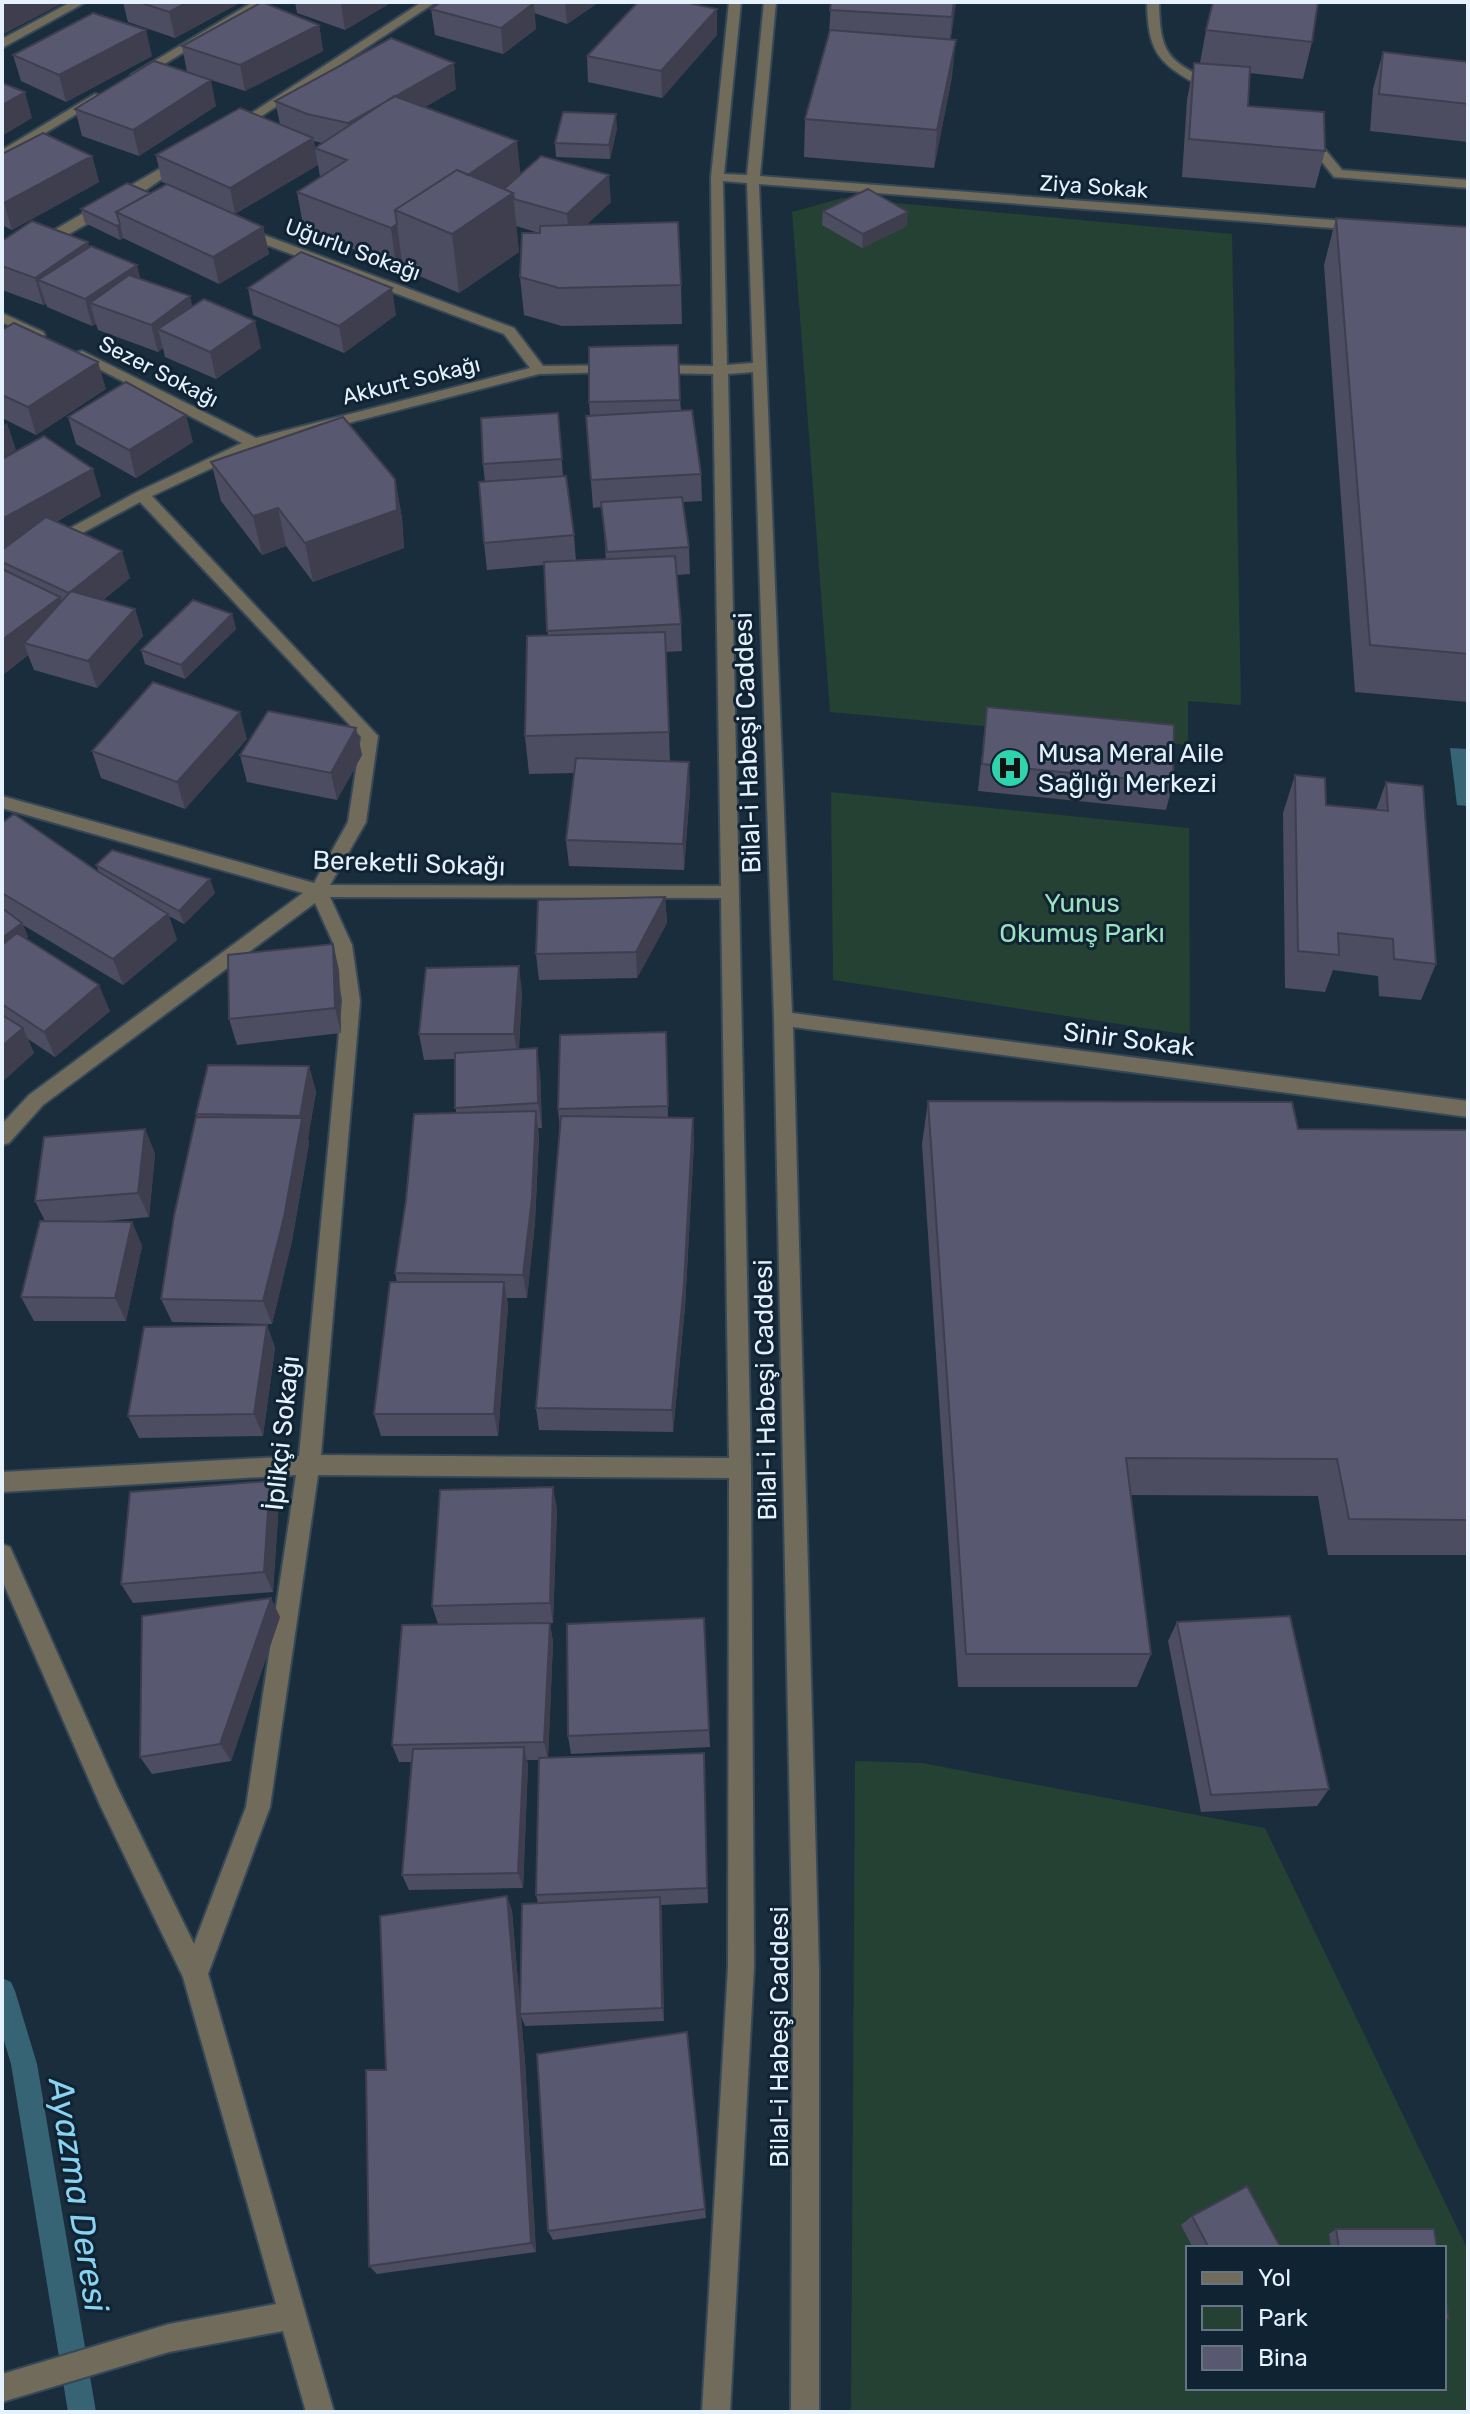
<svg xmlns="http://www.w3.org/2000/svg" width="1470" height="2414" font-family="Rubik,sans-serif">
<style>
.green{fill:#244133;fill-rule:evenodd}
.water{fill:#376475}
.lines{fill:none;stroke-linecap:round;stroke-linejoin:round}
.stream{fill:#376475;fill-rule:evenodd}
.minor-casing{stroke:#364858;stroke-width:4}
.minor{fill:#706b5a;fill-rule:evenodd}
.wall{fill:#4c4d61;fill-rule:evenodd}
.shaded-wall{fill:#3e3e4f}
.building{fill:#585971;stroke:#3e3e4f;stroke-width:2}
.labels{text-anchor:middle;stroke-width:6;stroke-linejoin:round;paint-order:stroke}
.far-street-label{font-size:22px;fill:#e5f1fc;stroke:#102333}
.street-label{font-size:26px;fill:#e5f1fc;stroke:#102333}
.poi-label{font-size:26px;fill:#e5f1fc;stroke:#102333;text-anchor:start}
.park-label{font-size:26px;fill:#9ce2bf;stroke:#102333}
.near-water-label{font-size:34px;font-style:italic;fill:#87d3f1;stroke:#102333}
</style>
<rect width="100%" height="100%" fill="#1a2d3d"/>
<path class="green" d="M842 198 1232 234 1241 705 1188 701V745L830 712 792 212Z
M831 792 1189 828 1190 1035 833 980Z
M855 1761 922 1763 1265 1828 1468 2250V2412H851ZM1188 2248H1444V2388H1188Z"/>
<path class="water" d="M1450 748 1468 749V806L1457 805Z"/>
<g class="lines">
<path class="stream" d="M2 1978 11 1982 15 1991 37 2064 96 2412H68L11 2064 2 2034Z"/>
<g class="minor-casing">
<path id="minor" d="M71 2H86L2 48V39Z
M253 2H267L141 78 131 75Z
M422 2H436L237 132 227 129Z
M729 2H741L724 174 747 175 764 2H776L760 176 1359 222 1366 226 1359 230 759 184 792 1013 1468 1101V1117L793 1027 819 1969V2412H791L793 1969 774 1019 753 372 728 374 751 1468 754 1967 730 2412H702L728 1967 729 1478 318 1475 270 1807 208 1974 334 2412H306L283 2331 169 2352 2 2402V2374L169 2324 276 2304 183 1977 100 1805 2 1580V1544L10 1547 118 1789 194 1944 246 1807 296 1475 2 1492V1472L299 1456 342 1001 334 945 315 903 43 1105 9 1143 2 1145V1124L29 1095 303 893 2 808V796L314 883 348 822 361 737 140 502 60 545H50V539L137 492 242 443 70 354 82 351 256 438 530 368 504 334 235 233 233 230 240 226 514 328 543 366 619 365 621 368 614 372 539 374 259 446 152 496 378 736 366 822 330 885 721 886 713 374 654 373 647 369 654 365 713 366 711 177ZM723 181 747 183 753 363 727 365ZM330 897 721 898 729 1458 321 1455 360 1001 352 945Z
M1147 2H1159C1160 59 1170 60 1217 85V91H1209C1162 65 1148 58 1147 2Z
M95 94 105 97 2 159V150Z
M1300 136 1318 141 1342 170 1468 180V188L1334 177 1310 147 1300 142Z
M178 158 188 161 140 194 14 265 2 264V255L8 257Z
M2 313 43 332 45 335 33 338 2 322Z"/>
</g>
<use href="#minor" class="minor"/>
</g>
<path class="wall" d="M123 2H241L175 38 128 22Z
M295 2H392L345 30 297 13Z
M441 2H599L567 24 534 13 536 29 503 54 435 35 431 9Z
M831 2H956L950 40 952 77 934 168 804 157 805 119 829 34Z
M717 9V35L662 98 588 82 587 56Z
M319 25 323 51 245 91 205 78 216 106 139 156 82 136 75 109 187 72 182 46Z
M1206 30 1312 42 1303 79 1249 73 1248 106 1325 151 1315 188 1182 177 1187 100 1194 63H1200Z
M1383 52 1468 62V142L1370 131 1373 89Z
M13 55 152 56 66 102 21 81Z
M456 89 425 107 520 175 611 202 587 224 681 285 682 324 562 326 524 315 520 277 539 233 516 226 519 252 459 293 403 269 402 262 396 266 304 230 297 192 320 177 318 165 235 214 263 227 269 254 219 284 123 238 120 240 85 223 81 209 150 193 167 184 162 182 156 155 280 124 275 101ZM314 141 322 143 315 148Z
M617 128 610 159 556 157 555 143Z
M2 154 92 156 99 182 12 230 2 225Z
M823 211 907 226 862 248 822 225Z
M1336 218 1468 227V702L1355 692 1324 265Z
M2 241 90 247 141 279 192 307 261 348 216 379 165 357 163 348 158 352 98 330 96 324 92 326 47 307 46 304 43 305 2 290Z
M248 288 396 315 344 353 253 315Z
M2 330 106 389 36 435 2 418Z
M680 400 681 410 701 474 702 501 683 502 689 547 690 574 677 575 681 624 682 651 666 652 670 761 690 789 684 870 569 866 566 840 575 773 529 774 525 736 548 636 544 565 487 570 484 543 485 482 483 464 558 413 563 476 574 535 576 561 606 560 602 507 593 508 586 416 590 415 589 402Z
M68 417 193 442 136 478 76 444Z
M2 459 101 496 56 522 130 578 103 600 135 609 143 636 97 688 34 670 28 655 4 674 2 673Z
M211 462 395 479 402 518 404 548 313 582 286 546 262 555 221 501Z
M232 614 236 629 185 679 145 664 141 650Z
M987 707 1173 783 1166 810 978 791Z
M356 728 362 755 337 800 247 782 240 755Z
M247 739 185 809 101 778 92 751Z
M1295 775 1326 805 1376 810 1386 782 1436 964 1421 1000 1379 996 1378 976 1333 970 1325 992 1285 988 1283 813Z
M2 823 99 872 96 865 215 893 184 924 169 916 177 940 123 985 23 925 28 937 25 939 110 1011 55 1057 28 1039 34 1053 2 1082Z
M665 897 667 923 637 978 539 980 536 954Z
M339 970 341 1033 237 1045 229 1019Z
M522 992 519 1049 540 1073 542 1128H538L539 1136 535 1222 527 1298H507L508 1306 498 1436H381L374 1414 397 1282 395 1273 456 1113 455 1059 424 1060 419 1034Z
M666 1032 668 1118H693L694 1143 685 1307 673 1432 539 1430 536 1408 560 1130 558 1109Z
M309 1066 316 1092 308 1138 309 1143 292 1241 272 1324 172 1322 161 1299 197 1117 196 1114Z
M928 1101 1298 1129 1468 1130V1555H1328L1318 1496 1131 1495 1151 1654 1137 1687H958L922 1144Z
M145 1129 155 1154 149 1217 95 1222H132L142 1246 126 1321H34L21 1297 45 1221 35 1201Z
M267 1325 275 1348 263 1436 139 1438 128 1416Z
M270 1481 279 1502 273 1592 133 1603 121 1584Z
M557 1508 553 1623H550L553 1642 548 1758 704 1753 708 1903 661 1905 664 2021 525 2026 521 2016 525 2062 536 2252 377 2274 369 2266 386 2070 507 1896 512 1911 520 2007 538 1903 536 1895 539 1760H527L528 1765 523 1888 409 1890 402 1875 411 1762H399L392 1745 438 1624 432 1606Z
M280 1617 231 1761 152 1774 140 1757Z
M704 1618 710 1747 571 1754 568 1736Z
M1177 1622 1329 1789 1317 1806 1201 1812 1168 1641Z
M687 2032 706 2218 553 2240 548 2231Z
M1192 2216 1281 2248H1193L1181 2225Z
M1336 2229 1437 2248H1331L1329 2234Z"/>
<path class="shaded-wall" d="M8 2H65L2 35V5Z
M188 2H241L175 38 169 12Z
M344 2H392L345 30 341 4Z
M565 2H599L567 24Z
M954 2H956L949 54 952 17Z
M534 3 536 29 503 54 501 28Z
M717 9V35L662 98 661 71Z
M319 25 323 51 245 91 240 65Z
M146 30 152 56 66 102 59 75Z
M956 40 952 77 934 168 937 130Z
M454 63 456 89 353 149 348 123Z
M211 80 216 106 139 156 133 130Z
M25 92 32 118 2 136V105Z
M616 114 617 128 610 159 609 145Z
M313 138 318 165 235 214 230 188Z
M517 141 521 178 446 231 408 216Z
M92 156 99 182 12 230 4 203Z
M609 175 611 202 569 241 567 214Z
M513 193 519 252 459 293 452 234Z
M908 212 907 226 862 248 863 234Z
M120 224 123 238 120 240 117 226Z
M397 224 402 262 396 266 391 228Z
M263 227 269 254 219 284 213 257Z
M88 242 96 269 38 280 46 304 43 305 35 278Z
M137 265 144 292 90 303 96 324 92 326 85 299Z
M392 288 396 315 344 353 339 326Z
M190 296 196 323 158 329 163 348 158 352 151 325Z
M255 321 261 348 216 379 210 352Z
M98 362 106 389 36 435 28 407Z
M186 415 193 442 136 478 129 450Z
M7 423 16 450 2 458V426Z
M93 469 101 496 2 552V519Z
M395 479 402 518 404 548 313 582 305 543Z
M278 508 286 546 262 555 253 516Z
M122 551 130 578 78 620 69 593Z
M60 597 69 624 24 643 28 655 4 674 2 669V640Z
M135 609 143 636 97 688 88 661Z
M232 614 236 629 185 679 181 665Z
M240 712 247 739 185 809 177 782Z
M356 728 362 755 337 800 331 773Z
M689 762 690 789 684 870 683 844Z
M210 879 215 893 184 924 179 911Z
M665 897 667 923 637 978 636 952Z
M168 914 177 940 123 985 113 959Z
M22 923 28 937 2 956V938Z
M333 944 339 970 341 1033 335 1008Z
M519 966 522 992 518 1059 514 1034Z
M99 985 110 1011 55 1057 44 1032Z
M23 1028 34 1053 2 1082V1046Z
M537 1048 540 1073 542 1128 538 1103Z
M309 1066 316 1092 308 1138 309 1143 292 1241 272 1324 263 1301 302 1121 300 1116Z
M536 1111 539 1136 535 1222 527 1298 523 1275Z
M693 1118 694 1143 685 1307 673 1432 672 1410Z
M145 1129 155 1154 149 1217 138 1193Z
M132 1222 142 1246 126 1321 115 1298Z
M504 1282 508 1306 498 1436 494 1414Z
M267 1325 275 1348 263 1436 254 1414Z
M270 1481 279 1502 273 1592 264 1572Z
M553 1487 557 1508 553 1623 550 1603Z
M271 1598 280 1617 231 1761 220 1744Z
M550 1623 553 1642 548 1760 544 1742Z
M524 1747 528 1765 523 1888 518 1873Z
M507 1896 512 1911 525 2062 536 2252 531 2243Z
M660 1897 662 1912 664 2021 662 2008Z"/>
<path class="building" d="M139 2H188L169 12Z
M262 2 319 25 240 65 182 46Z
M441 2H529L534 3 501 28 431 9Z
M638 2H684L717 9 661 71 587 56Z
M831 2H954L952 17 830 10Z
M1213 2H1318L1312 42 1206 30Z
M93 13 146 30 59 75 13 55Z
M830 30 956 40 937 130 805 119Z
M391 38 454 63 348 123 307 114 275 101Z
M1383 52 1468 62V104L1379 94Z
M154 61 211 80 133 130 75 109Z
M1194 63 1250 67 1248 106 1324 112 1325 151 1189 139Z
M2 83 25 92 2 105Z
M394 96 517 141 468 175 457 170 395 210 397 224 391 228 297 192 347 160 315 148Z
M240 108 313 138 230 188 156 155Z
M563 112 616 114 609 145 555 143Z
M43 133 92 156 4 203 2 202V154Z
M541 156 609 175 567 214 514 199 513 193 504 189Z
M457 170 513 193 452 234 395 210Z
M127 183 150 193 116 212 120 224 117 226 81 209Z
M167 184 263 227 213 257 116 212Z
M868 189 908 212 863 234 823 211Z
M1336 218 1468 227V654L1370 645Z
M32 221 88 242 35 278 2 266V241Z
M678 222 681 285 559 288 520 277 522 233H540V226Z
M91 246 137 265 85 299 38 280Z
M301 252 392 288 339 326 248 288Z
M129 275 190 296 151 325 90 303Z
M204 299 255 321 210 352 158 329Z
M14 323 98 362 28 407 2 395V330Z
M678 345 680 400 589 402V347Z
M126 382 186 415 129 450 68 417Z
M692 410 701 474 591 480 586 416Z
M558 413 562 459 483 464 481 418Z
M343 417 395 479 397 510 305 543 278 508 253 516 211 462Z
M44 436 93 469 2 519V459Z
M566 476 574 535 484 543 479 482Z
M682 497 689 547 607 552 601 502Z
M46 517 122 551 69 593 2 562V550Z
M675 556 681 624 547 631 544 562Z
M2 569 60 597 2 640Z
M71 591 135 609 88 661 24 643Z
M193 600 232 614 181 665 141 650Z
M665 632 669 732 525 736 527 636Z
M153 682 240 712 177 782 92 751Z
M987 707 1174 725 1173 783 982 764Z
M268 711 356 728 331 773 240 755Z
M576 758 689 762 683 844 566 840Z
M1295 775 1325 778 1326 805 1388 811 1386 782 1423 786 1436 964 1394 959 1393 939 1338 933 1339 955 1298 951Z
M14 814 97 871 168 914 113 959 2 893V823Z
M112 850 210 879 179 911 96 865Z
M665 897 636 952 536 954 538 900Z
M2 908 22 923 2 938Z
M17 933 99 985 44 1032 2 1004V945Z
M333 944 335 1008 229 1019 228 955Z
M519 966 514 1034H419L426 968Z
M2 1015 23 1028 2 1046Z
M666 1032 668 1106 558 1109 560 1035Z
M537 1048 538 1103 455 1108V1053Z
M208 1065 309 1066 300 1116 196 1114Z
M928 1101 1292 1102 1298 1129 1468 1130V1520L1349 1519 1337 1459 1126 1458 1151 1654H966Z
M536 1111 532 1198 523 1275 395 1273 406 1200 414 1114Z
M561 1116 693 1118 684 1284 672 1410 536 1408Z
M196 1117 302 1118 284 1217 263 1301 161 1299 174 1216Z
M145 1129 138 1193 35 1201 44 1137Z
M40 1221 132 1222 115 1298 21 1297Z
M390 1282H504L494 1414H374Z
M267 1325 254 1414 128 1416 144 1327Z
M270 1481 264 1572 121 1584 130 1492Z
M553 1487 550 1603 432 1606 440 1490Z
M271 1598 220 1744 140 1757 142 1616Z
M1290 1616 1329 1789 1211 1795 1177 1622Z
M704 1618 709 1730 568 1736 567 1624Z
M550 1623 544 1742 392 1745 402 1625Z
M524 1747 518 1873 402 1875 413 1749Z
M704 1753 707 1888 536 1895 539 1758Z
M507 1896 520 2050 531 2243 369 2266 366 2070H386L380 1916Z
M660 1897 662 2008 520 2014 522 1904Z
M687 2032 705 2209 548 2231 537 2054Z
M1247 2186 1281 2248H1209L1192 2216Z
M1336 2229H1434L1437 2248H1339Z
M1444 2289 1449 2319H1444Z"/>
<defs>
<g id="hospital-disc" transform="scale(2)"><circle r="9.5" fill="#2ed4ab" stroke="#102333"/><path d="M-5-5h3v3.5h4V-5h3V5h-3V1.5h-4V5h-3Z" fill="#111"/></g>
</defs>
<g fill-rule="evenodd">
<use href="#hospital-disc" x="1010" y="768"/>
</g>
<g class="labels">
<g class="far-street-label">
<text transform="translate(1094 186) rotate(4)" y="8">Ziya Sokak</text>
<text transform="translate(353 249) rotate(20)" y="8">Uğurlu Sokağı</text>
<text transform="translate(159 371) rotate(27)" y="8">Sezer Sokağı</text>
<text transform="translate(411 380) rotate(-14)" y="8">Akkurt Sokağı</text>
</g>
<g class="street-label">
<text transform="translate(747 743) rotate(-92)" y="9">Bilal-i Habeşi Caddesi</text>
<text transform="translate(409 863) rotate(2)" y="9">Bereketli Sokağı</text>
<text transform="translate(1129 1039) rotate(7)" y="9">Sinir Sokak</text>
<text transform="translate(765 1390) rotate(-91)" y="9">Bilal-i Habeşi Caddesi</text>
<text transform="translate(282 1433) rotate(-84)" y="9">İplikçi Sokağı</text>
<text transform="translate(779 2037) rotate(-90)" y="9">Bilal-i Habeşi Caddesi</text>
</g>
<g class="poi-label">
<text x="1038" y="762">Musa Meral Aile<tspan x="1038" dy="30">Sağlığı Merkezi</tspan></text>
</g>
<g class="park-label">
<text x="1082" y="912">Yunus<tspan x="1082" dy="30">Okumuş Parkı</tspan></text>
</g>
<g class="near-water-label">
<text transform="translate(79 2195) rotate(81)" y="12">Ayazma Deresi</text>
</g>
</g>
<rect width="1470" height="2414" fill="none" stroke="#e5f1fc" stroke-width="8"/>
<rect x="1186" y="2246" width="260" height="144" fill="#102333" stroke="#657583" stroke-width="2"/>
<rect x="1202" y="2272" width="40" height="12" fill="#706b5a" stroke="#657583" stroke-width="2"/>
<text x="1258" y="2286" font-size="24" fill="#e5f1fc">Yol</text>
<rect x="1202" y="2306" width="40" height="24" fill="#244133" stroke="#657583" stroke-width="2"/>
<text x="1258" y="2326" font-size="24" fill="#e5f1fc">Park</text>
<rect x="1202" y="2346" width="40" height="24" fill="#585971" stroke="#657583" stroke-width="2"/>
<text x="1258" y="2366" font-size="24" fill="#e5f1fc">Bina</text>
</svg>
